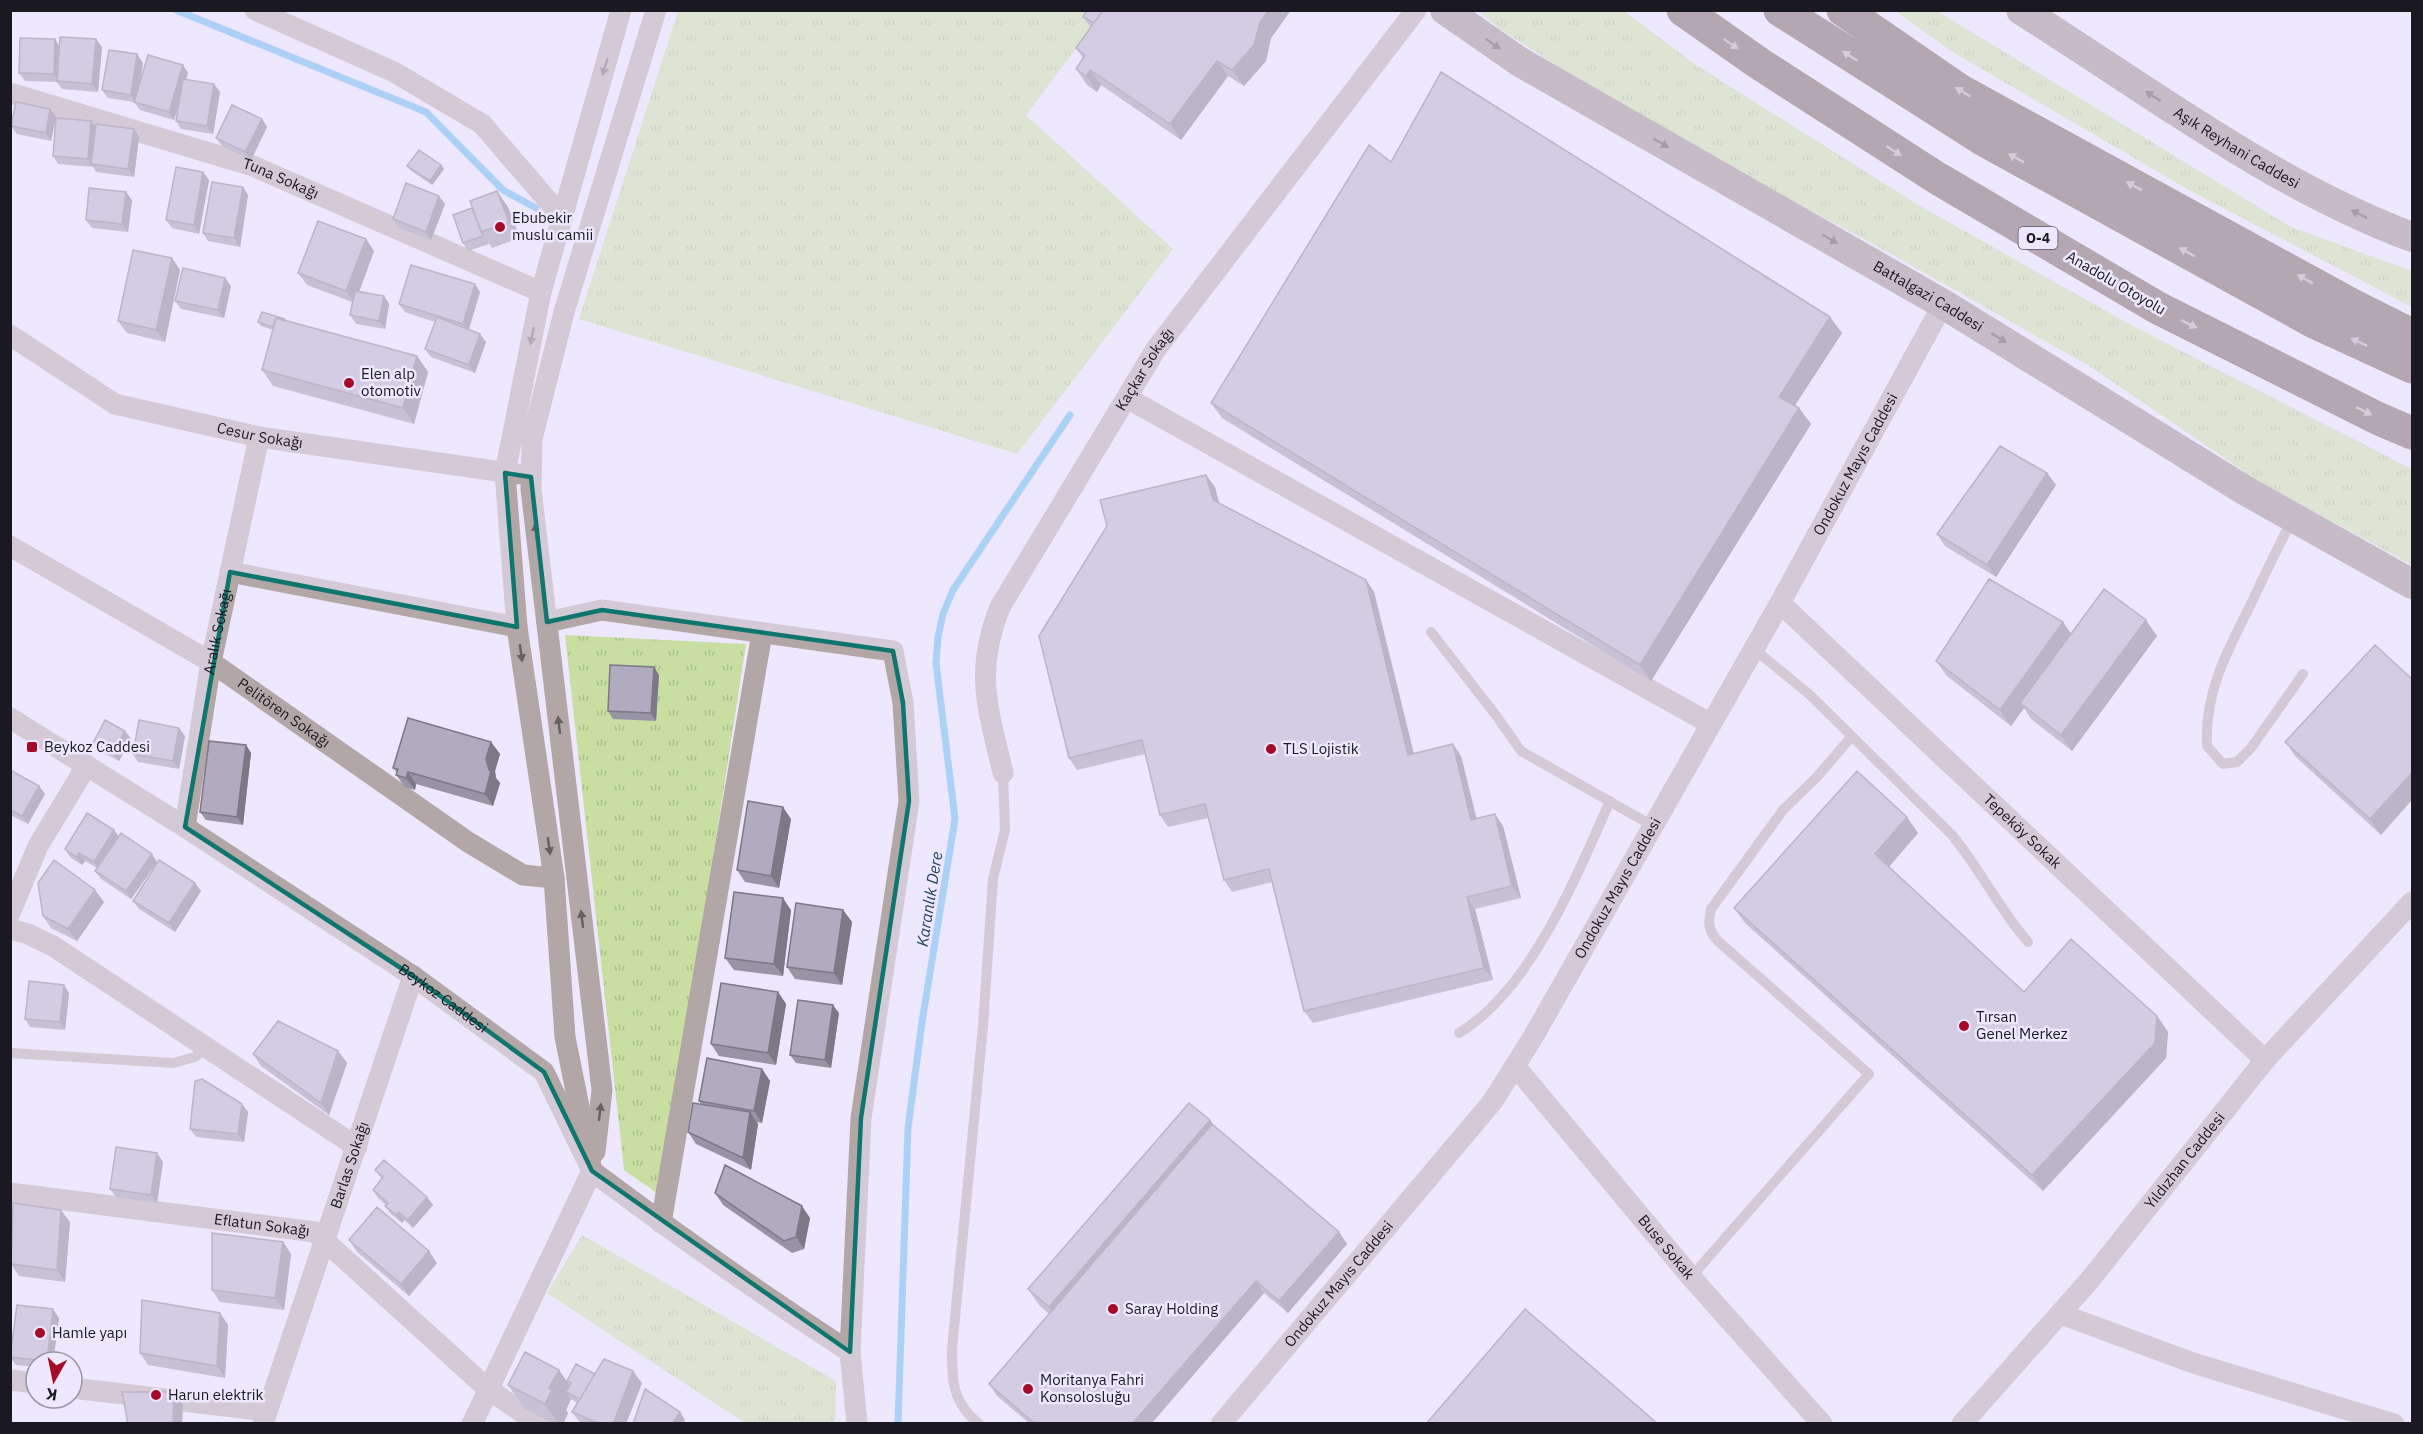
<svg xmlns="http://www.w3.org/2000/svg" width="2423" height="1434" font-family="'IBM Plex Sans',sans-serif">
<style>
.grass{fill:url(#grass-tufts)}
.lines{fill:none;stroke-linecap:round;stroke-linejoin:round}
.stream{stroke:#5db4ed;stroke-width:7}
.lane{stroke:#b2a7a6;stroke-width:10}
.street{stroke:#b2a7a6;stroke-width:21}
.secondary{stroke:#968684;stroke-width:30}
.highway{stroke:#705958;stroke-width:33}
.wall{fill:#9893a5}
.shaded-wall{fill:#7c7886}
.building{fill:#b1abc0;stroke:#7c7886;stroke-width:1.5}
.oneway{fill:#4c4448}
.oneway2{fill:#b5a8b3}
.oneway3{fill:#666063}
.marked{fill:none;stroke:#0f766e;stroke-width:4.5;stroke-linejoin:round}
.poi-dot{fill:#a50b28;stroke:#eee8fe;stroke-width:2}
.labels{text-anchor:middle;stroke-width:5;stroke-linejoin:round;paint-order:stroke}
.shield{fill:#eee8fe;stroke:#5a5663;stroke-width:1.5}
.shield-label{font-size:14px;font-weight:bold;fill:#1a1820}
.street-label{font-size:15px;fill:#1a1820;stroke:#eee8fe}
.poi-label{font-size:15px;fill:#1a1820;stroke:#eee8fe;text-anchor:start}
.water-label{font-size:16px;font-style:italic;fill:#21465e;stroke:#eee8fe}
</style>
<defs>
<pattern id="grass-tufts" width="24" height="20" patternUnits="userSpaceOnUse" patternTransform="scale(1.5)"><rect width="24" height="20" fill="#c8dfa1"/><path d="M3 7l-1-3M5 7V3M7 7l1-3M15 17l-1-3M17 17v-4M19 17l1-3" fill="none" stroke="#abbf8a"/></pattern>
</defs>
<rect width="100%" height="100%" fill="#eee8fe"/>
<path class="grass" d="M678 11H1104L1026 115 1173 249 1017 454 579 319Z
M1478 11H1624L1696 65 1920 206 2131 325 2412 469V565L2258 481 2091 367 1884 250 1638 118 1500 29Z
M1895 11H1937L2291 227 2412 271V307L2187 189 1951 51Z
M565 635 746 644 661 1196 624 1170Z
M582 1235 836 1381 835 1423H745L547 1293Z"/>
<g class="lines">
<path class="stream" d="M176 10 426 112 503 190 536 208
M898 1424 908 1128 922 1022 955 819 936 663 938 637 943 614 953 590 1070 415"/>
<path class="lane" d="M2293 518C2278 547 2264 576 2250 606 2227 651 2204 694 2207 746L2223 764 2237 762 2251 748 2303 674
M1431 632 1495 714 1521 751 1653 826
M1754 649 1809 694 1952 835C1980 869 1999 909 2028 942
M1459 1033C1531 990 1577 875 1610 801
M10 1053 173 1063 195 1057 206 1047
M1691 1277 1869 1074 1718 941C1708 931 1708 922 1711 909L1783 810 1817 777 1851 737
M979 1424C952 1402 952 1381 952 1349L983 1026 993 879 1005 830 1003 773"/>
<g class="street">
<path d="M255 10 394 72 482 124 562 217"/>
<path d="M621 10 541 292 505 473 517 627 554 878 565 1037 592 1171C676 1234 762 1295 850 1352L857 1424"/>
<path id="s1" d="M10 93 253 166 541 292"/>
<path id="s2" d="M10 335 115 404 259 437 517 474"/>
<path d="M1127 398 1711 724"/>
<path id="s3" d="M10 546 211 662 468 842 523 875 554 878"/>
<path d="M230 572 517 627"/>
<path id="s4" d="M1780 603 2265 1060"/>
<path d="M547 622 602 610 893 651 903 703 909 801 861 1118 850 1352"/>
<path id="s5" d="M10 718 185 827 413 976 544 1072 592 1171 472 1424"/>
<path id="s6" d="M1003 773C988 708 974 672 1000 607L1156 349 1416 10"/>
<path id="s7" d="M185 827 211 662 259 437"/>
<path d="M10 913 38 846 87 765"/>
<path d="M10 929 28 934 53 946 357 1147"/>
<path id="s8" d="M1515 1066 1691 1277 1822 1424"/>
<path d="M595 1152 602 1090 531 489 532 439 564 312 656 10"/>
<path id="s9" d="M10 1193 315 1232 488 1389 539 1424"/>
<path d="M661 1223 762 633"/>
<path d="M2061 1314 2193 1363 2394 1424"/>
<path d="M10 1380 36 1383"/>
<path d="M72 1388 267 1411"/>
<path id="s10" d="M263 1424 413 976"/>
<path id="s11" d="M1221 1424 1493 1101 1533 1037 1780 603 1943 304"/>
<path id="s12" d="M1962 1424 2089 1281 2265 1060 2412 902"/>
</g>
<g class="secondary">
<path id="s13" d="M1445 10 1520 62 1943 304 2246 491 2412 584"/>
<path id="s14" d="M2021 10C2148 90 2271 184 2412 237"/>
</g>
<path class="highway" d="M1683 10 1760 64 1937 178 2158 308 2379 419 2412 433
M1780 10 1984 140 2314 322 2412 367
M1843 10 1961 91 2352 305 2412 335"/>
</g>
<path class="wall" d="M1191 10H1291L1271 38 1266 61 1244 86 1228 76 1181 140 1101 85 1097 92 1087 85 1076 69 1083 58 1076 48 1092 26 1089 25 1083 17Z
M55 39 59 46 102 47 98 92 62 89 57 82 25 81 19 73Z
M143 63 140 82 188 73 186 79 220 92 213 134 181 129 176 121 178 109 174 120 140 110 134 102 108 98 102 90Z
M50 109 56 117 51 141 17 134 11 126Z
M262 119 267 127 251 160 222 146 216 138Z
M91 121 96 128 134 129 139 137 134 177 96 172 93 167 58 164 53 156Z
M1391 162 1842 333 1795 405 1799 408 1811 424 1651 681 1222 418 1211 403Z
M441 165 444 169 432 185 410 170 407 166Z
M209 180 199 234 172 228 166 220Z
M248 195 240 247 208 241 203 233Z
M132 200 128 232 92 228 86 220Z
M445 204 431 240 398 228 393 219Z
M508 207 520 238 492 248 488 242 489 244 468 251 463 243Z
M366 239 374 251 359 291 384 296 389 304 385 329 356 324 350 315 352 302 307 285 298 273Z
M180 270 165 342 127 333 118 321Z
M231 286 224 318 181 309 175 301Z
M480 292 469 329 486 342 475 373 431 357 425 349 435 322 405 312 399 304Z
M285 319 287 321 417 356 428 372 414 424 273 386 262 370 273 330 261 326 258 322Z
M2047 473 2056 485 1996 577 1945 546 1937 534Z
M1206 475 1215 487 1219 503 1366 580 1374 592 1414 754 1461 756 1476 818 1503 826 1521 898 1475 909 1493 980 1313 1023 1304 1011 1272 882 1232 892 1224 880 1208 818 1168 827 1160 815 1145 754 1077 770 1069 758Z
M2071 634 2157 636 2072 751 2031 719 2024 708 2011 726 1947 676 1936 661Z
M2375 645 2381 835 2296 757 2285 742Z
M659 675 656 721 613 719 608 711Z
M125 731 131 739 119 761 99 751 93 743Z
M185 736 179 769 138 762 133 754Z
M491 742 500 754 495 771 496 778 500 783 493 806 416 784 415 790 405 787 396 775 397 773 393 768Z
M246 745 251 753 243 825 206 820 200 812Z
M10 770 39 786 45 794 28 824 10 815Z
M791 819 779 888 745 882 737 870Z
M1918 833 1889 867 2024 992 2157 1016 2168 1032 2166 1058 2043 1191 1745 923 1734 908Z
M119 836 157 862 131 899 101 879 95 871 97 868 85 861 82 865 70 857 65 849Z
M195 883 201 891 175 932 139 909 133 901Z
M104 902 77 941 51 928 43 916Z
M791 910 783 976 734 970 725 958Z
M843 910 852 922 842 985 795 979 787 967Z
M778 992 786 1004 776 1065 719 1056 711 1044Z
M69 993 65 1030 30 1027 25 1019Z
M839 1013 831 1068 796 1063 790 1055Z
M338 1051 347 1063 329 1115 261 1066 253 1054Z
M762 1069 770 1081 762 1123 757 1122 758 1124 751 1170 696 1144 688 1132 701 1104 699 1101Z
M248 1112 244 1142 196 1137 190 1129Z
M1210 1120 1212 1124 1339 1232 1347 1244 1288 1313 1264 1293 1151 1424H1030L997 1396 989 1384 1049 1314 1039 1305 1028 1289Z
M163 1162 157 1203 116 1197 110 1189Z
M375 1170 427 1197 433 1205 413 1228 404 1220 402 1223 391 1214 385 1206 386 1205 378 1198 373 1190 382 1179Z
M715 1193 810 1218 804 1249 792 1253 723 1205Z
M70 1222 65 1282 19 1276 11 1264Z
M349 1240 437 1263 409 1296 357 1252Z
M283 1242 291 1254 284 1310 220 1302 212 1290Z
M220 1313 228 1325 225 1378 148 1365 140 1353Z
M59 1318 53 1362H36V1367L16 1365 10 1357Z
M595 1374 642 1383 626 1424H581L572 1412 577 1403 571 1399 566 1410 568 1413 563 1424H553L524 1408 508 1385H570L567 1381Z"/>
<path class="shaded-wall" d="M1269 10H1291L1271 38 1266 61 1244 86 1232 70 1260 22Z
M55 39 60 48 59 82 54 74Z
M96 39 102 47 98 92 92 84Z
M137 54 143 63 136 103 131 95Z
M1217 61 1228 76 1181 140 1170 124Z
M183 65 188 73 174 120 169 112Z
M1090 70 1101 85 1097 92 1086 76Z
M214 84 220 92 213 134 207 126Z
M50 109 56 117 51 141 46 133Z
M262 119 267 127 251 160 245 152Z
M91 121 97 129 91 164 88 159Z
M134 129 139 137 134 177 128 169Z
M441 165 444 169 432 185 430 181Z
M203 172 209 180 199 234 194 225Z
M243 187 248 195 240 247 234 238Z
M497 191 508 207 520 238 509 222Z
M126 192 132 200 128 232 122 224Z
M439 196 445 204 431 240 426 232Z
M366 239 374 251 355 303 346 291Z
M172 258 180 270 165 342 156 330Z
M225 278 231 286 224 318 218 310Z
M475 284 480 292 468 332 463 324Z
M384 296 389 304 385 329 379 321Z
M1830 317 1842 333 1790 413 1779 397Z
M480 334 486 342 475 373 469 365Z
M417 356 428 372 414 424 403 408Z
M1799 408 1811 424 1651 681 1640 665Z
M2047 473 2056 485 1996 577 1987 565Z
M1206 475 1215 487 1221 512 1213 500Z
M1366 580 1374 592 1417 767 1408 755Z
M2146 620 2157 636 2072 751 2061 735Z
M2063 622 2074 638 2020 703 2024 708 2011 726 2000 710Z
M654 667 659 675 656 721 651 713Z
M179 728 185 736 179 769 173 761Z
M125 731 131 739 119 761 113 753Z
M491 742 500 754 495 771 496 778 500 783 493 806 485 794 489 770 486 759Z
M1453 744 1461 756 1480 832 1471 820Z
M246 745 251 753 243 825 237 817Z
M408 772 416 784 415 790 406 778Z
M2412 773V800L2381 835 2370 819Z
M39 786 45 794 28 824 22 816Z
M783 807 791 819 779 888 771 876Z
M1495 814 1503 826 1521 898 1512 886Z
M1907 817 1918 833 1886 870 1875 854Z
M114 830 120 838 100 870 94 862Z
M79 853 85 861 82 865 76 857Z
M152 854 157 862 131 899 126 891Z
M195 883 201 891 175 932 169 923Z
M95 890 104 902 77 941 68 929Z
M1467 897 1475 909 1493 980 1484 968Z
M783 898 791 910 783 976 774 964Z
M843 910 852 922 842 985 834 973Z
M64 985 69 993 65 1030 60 1022Z
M778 992 786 1004 776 1065 768 1053Z
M833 1005 839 1013 831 1068 825 1060Z
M2157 1016 2168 1032 2166 1058 2043 1191 2032 1175Z
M338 1051 347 1063 329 1115 321 1103Z
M762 1069 770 1081 762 1123 754 1111Z
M242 1104 248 1112 244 1142 238 1134Z
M750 1112 758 1124 751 1170 743 1158Z
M1210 1120 1221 1136 1060 1323 1049 1307Z
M157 1153 163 1162 157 1203 151 1195Z
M427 1197 433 1205 413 1228 408 1220Z
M802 1206 810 1218 804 1249 796 1237Z
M61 1210 70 1222 65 1282 57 1270Z
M399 1212 404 1220 402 1223 396 1215Z
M1339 1232 1347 1244 1288 1313 1279 1301Z
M283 1242 291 1254 284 1310 275 1298Z
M429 1251 437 1263 409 1296 401 1284Z
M1256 1281 1264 1293 1151 1424H1132Z
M53 1309 59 1318 53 1362H48Z
M220 1313 228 1325 225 1378 217 1366Z
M559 1370 575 1393 566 1392 571 1399 566 1410 568 1413 563 1424H558L545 1404 549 1388Z
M633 1371 642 1383 626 1424H613Z
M174 1392 183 1404 182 1424H173Z
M680 1412 685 1420 683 1424H672Z"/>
<path class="building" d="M1087 10H1103L1094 23 1083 17Z
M1103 10 1191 11 1269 10 1260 22 1254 45 1232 70 1217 61 1170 124 1090 70 1086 76 1076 69 1085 55 1076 48Z
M60 37 96 39 92 84 57 81Z
M20 38 55 39 54 74 19 73Z
M109 50 137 54 131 95 102 90Z
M148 55 183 65 169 112 134 102Z
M1441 72 1830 317 1779 397 1799 408 1640 665 1211 403 1369 145 1391 162Z
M183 79 214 84 207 126 176 121Z
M16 102 50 109 46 133 11 126Z
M232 105 262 119 245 152 216 138Z
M56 118 91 121 88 159 53 156Z
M96 124 134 129 128 169 91 164Z
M419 150 441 165 430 181 407 166Z
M176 167 203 172 194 225 166 220Z
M212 182 243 187 234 238 203 233Z
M406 183 439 196 426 232 393 219Z
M89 188 126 192 122 224 86 220Z
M497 191 509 222 481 232 470 201Z
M472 208 483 236 463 243 453 215Z
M318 221 366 239 346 291 298 273Z
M133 250 172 258 156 330 118 321Z
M411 265 475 284 463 324 399 304Z
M183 268 225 278 218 310 175 301Z
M355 291 384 296 379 321 350 315Z
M262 312 285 319V321L276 318 273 327 258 322Z
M437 317 480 334 469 365 425 349Z
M276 318 417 356 403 408 262 370Z
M2000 446 2047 473 1987 565 1937 534Z
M1206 475 1213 500 1366 580 1408 755 1453 744 1471 820 1495 814 1512 886 1467 897 1484 968 1304 1011 1269 869 1224 880 1205 804 1160 815 1142 740 1069 758 1039 636 1107 526 1100 500Z
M1989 579 2063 622 2000 710 1936 661Z
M2104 589 2146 620 2061 735 2020 703Z
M2375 645 2412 679V773L2370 819 2285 742Z
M610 665 654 667 651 713 608 711Z
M408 718 491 742 486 759 489 770 491 771 485 794 408 772 406 778 396 775 398 769 393 768Z
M105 720 125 731 113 753 93 743Z
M139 720 179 728 173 761 133 754Z
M209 741 246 745 237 817 200 812Z
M10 770 39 786 22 816 10 810Z
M1857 771 1907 817 1875 854 2024 992 2071 939 2157 1016 2155 1043 2032 1175 1734 908Z
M748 801 783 807 771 876 737 870Z
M87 813 114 830 94 862 79 853 76 857 65 849Z
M121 833 152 854 126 891 95 871Z
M54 860 95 890 68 929 43 916 38 883Z
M159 860 195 883 169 923 133 901Z
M734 892 783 898 774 964 725 958Z
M796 903 843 910 834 973 787 967Z
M29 981 64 985 60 1022 25 1019Z
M721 983 778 992 768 1053 711 1044Z
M798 1000 833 1005 825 1060 790 1055Z
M278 1021 338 1051 321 1103 253 1054Z
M707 1058 762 1069 754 1111 699 1101Z
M202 1079 242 1104 238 1134 190 1129 195 1081Z
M693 1103 750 1112 743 1158 688 1132Z
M1189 1103 1210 1120 1049 1307 1028 1289Z
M1212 1124 1339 1232 1279 1301 1256 1281 1132 1424H1035L989 1384Z
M116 1147 157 1153 151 1195 110 1189Z
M384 1160 427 1197 408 1220 399 1212 396 1215 385 1206 388 1203 373 1190 383 1177 375 1170Z
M725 1165 802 1206 796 1237 784 1241 715 1193Z
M13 1203 61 1210 57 1270 11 1264Z
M377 1207 429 1251 401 1284 349 1240Z
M212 1233 283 1242 275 1298 212 1290Z
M142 1300 220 1313 217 1366 140 1353Z
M17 1305 53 1309 47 1361 10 1357Z
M1525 1309 1658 1424H1426Z
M525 1352 559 1370 549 1388 552 1390 545 1404 508 1385Z
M604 1359 633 1371 613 1424H600L572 1412Z
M576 1364 595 1374 580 1399 566 1392 571 1383 567 1381Z
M645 1389 680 1412 672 1424H633Z
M122 1392H174L173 1424H128Z"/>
<defs><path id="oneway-solid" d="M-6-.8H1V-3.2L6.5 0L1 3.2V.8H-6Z" transform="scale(1.5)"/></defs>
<g class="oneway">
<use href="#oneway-solid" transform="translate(1493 44) rotate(35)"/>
<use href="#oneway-solid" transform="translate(2153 96) rotate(-147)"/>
<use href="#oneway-solid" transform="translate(1661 143) rotate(30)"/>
<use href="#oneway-solid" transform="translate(2359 214) rotate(-154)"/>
<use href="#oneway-solid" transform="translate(1830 239) rotate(30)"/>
<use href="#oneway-solid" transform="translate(1999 338) rotate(31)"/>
</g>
<g class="oneway2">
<use href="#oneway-solid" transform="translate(1731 44) rotate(35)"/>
<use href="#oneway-solid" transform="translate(1850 56) rotate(-148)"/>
<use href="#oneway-solid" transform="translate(1963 92) rotate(-149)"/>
<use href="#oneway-solid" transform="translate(1894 151) rotate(33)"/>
<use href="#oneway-solid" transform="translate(2016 158) rotate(-151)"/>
<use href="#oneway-solid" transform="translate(2134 186) rotate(-151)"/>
<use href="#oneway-solid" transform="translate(2187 252) rotate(-151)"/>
<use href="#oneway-solid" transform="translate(2305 279) rotate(-151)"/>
<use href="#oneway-solid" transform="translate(2189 324) rotate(26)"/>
<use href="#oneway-solid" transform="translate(2359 342) rotate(-155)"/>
<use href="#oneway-solid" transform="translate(2364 411) rotate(26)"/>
</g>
<g class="oneway3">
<use href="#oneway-solid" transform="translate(605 67) rotate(107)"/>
<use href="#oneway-solid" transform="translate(532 336) rotate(101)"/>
<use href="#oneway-solid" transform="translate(536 532) rotate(-97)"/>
<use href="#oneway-solid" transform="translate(521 653) rotate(82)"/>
<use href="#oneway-solid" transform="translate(559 725) rotate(-97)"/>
<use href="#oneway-solid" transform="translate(549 846) rotate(82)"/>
<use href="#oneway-solid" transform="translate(582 919) rotate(-97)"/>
<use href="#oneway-solid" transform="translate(600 1112) rotate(-83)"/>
</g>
<path d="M0 0H2423V1434H0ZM505 473 531 477 547 622 602 610 893 651 903 703 909 801 861 1118 850 1352 592 1171 544 1072 413 976 185 827 230 572 517 627Z" fill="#eee8fe" fill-opacity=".55" fill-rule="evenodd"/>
<path class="marked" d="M505 473 531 477 547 622 602 610 893 651 903 703 909 801 861 1118 850 1352 592 1171 544 1072 413 976 185 827 230 572 517 627Z"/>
<g class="poi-dot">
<circle cx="500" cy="227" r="6"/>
<circle cx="349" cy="383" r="6"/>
<rect x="26" y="741" width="12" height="12" rx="3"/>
<circle cx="1271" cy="749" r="6"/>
<circle cx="1964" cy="1026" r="6"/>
<circle cx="1113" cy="1309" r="6"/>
<circle cx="40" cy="1333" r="6"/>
<circle cx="1028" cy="1389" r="6"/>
<circle cx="156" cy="1395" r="6"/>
</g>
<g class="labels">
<rect class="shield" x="2018.5" y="227" width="39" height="22" rx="4.5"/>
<g class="shield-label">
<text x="2038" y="243">O-4</text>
</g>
<g class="street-label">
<text dy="5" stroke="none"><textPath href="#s14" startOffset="256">Aşık Reyhani Caddesi</textPath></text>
<text dy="5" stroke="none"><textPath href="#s1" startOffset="284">Tuna Sokağı</textPath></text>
<text transform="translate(2116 283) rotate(30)" y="5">Anadolu Otoyolu</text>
<text dy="5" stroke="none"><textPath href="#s13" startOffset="562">Battalgazi Caddesi</textPath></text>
<text dy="5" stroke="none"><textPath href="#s6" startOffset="448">Kaçkar Sokağı</textPath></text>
<text dy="5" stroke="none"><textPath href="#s2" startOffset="274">Cesur Sokağı</textPath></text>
<text dy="5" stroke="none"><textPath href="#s11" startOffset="1155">Ondokuz Mayıs Caddesi</textPath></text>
<text dy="5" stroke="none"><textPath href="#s7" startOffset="198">Aralık Sokağı</textPath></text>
<text dy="5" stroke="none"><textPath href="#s3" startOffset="321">Pelitören Sokağı</textPath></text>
<text dy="5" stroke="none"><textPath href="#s4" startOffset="333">Tepeköy Sokak</textPath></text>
<text dy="5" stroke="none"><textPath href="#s11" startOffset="669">Ondokuz Mayıs Caddesi</textPath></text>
<text dy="5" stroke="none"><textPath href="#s5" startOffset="516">Beykoz Caddesi</textPath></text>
<text dy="5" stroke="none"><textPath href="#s12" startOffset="345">Yıldızhan Caddesi</textPath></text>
<text dy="5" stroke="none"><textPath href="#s10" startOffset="273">Barlas Sokağı</textPath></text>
<text dy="5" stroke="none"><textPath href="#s9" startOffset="254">Eflatun Sokağı</textPath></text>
<text dy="5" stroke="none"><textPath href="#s8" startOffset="236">Buse Sokak</textPath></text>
<text dy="5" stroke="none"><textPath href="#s11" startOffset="183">Ondokuz Mayıs Caddesi</textPath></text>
</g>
<g class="poi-label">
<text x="512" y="223">Ebubekir<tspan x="512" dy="17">muslu camii</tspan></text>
<text x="361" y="379">Elen alp<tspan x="361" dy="17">otomotiv</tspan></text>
<text x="44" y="752">Beykoz Caddesi</text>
<text x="1283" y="754">TLS Lojistik</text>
<text x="1976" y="1022">Tırsan<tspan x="1976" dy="17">Genel Merkez</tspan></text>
<text x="1125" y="1314">Saray Holding</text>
<text x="52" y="1338">Hamle yapı</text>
<text x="1040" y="1385">Moritanya Fahri<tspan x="1040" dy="17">Konsolosluğu</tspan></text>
<text x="168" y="1400">Harun elektrik</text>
</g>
<g class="water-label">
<text transform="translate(929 899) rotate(-81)" y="6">Karanlık Dere</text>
</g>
</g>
<rect width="2423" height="1434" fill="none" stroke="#1a1820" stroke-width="24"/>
<g transform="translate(54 1380) rotate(189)"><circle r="28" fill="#eee8fe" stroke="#9995a5" stroke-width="1.5"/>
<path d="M0-4.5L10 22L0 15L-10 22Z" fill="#a50b28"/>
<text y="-9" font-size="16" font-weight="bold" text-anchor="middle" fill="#1a1820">K</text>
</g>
</svg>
